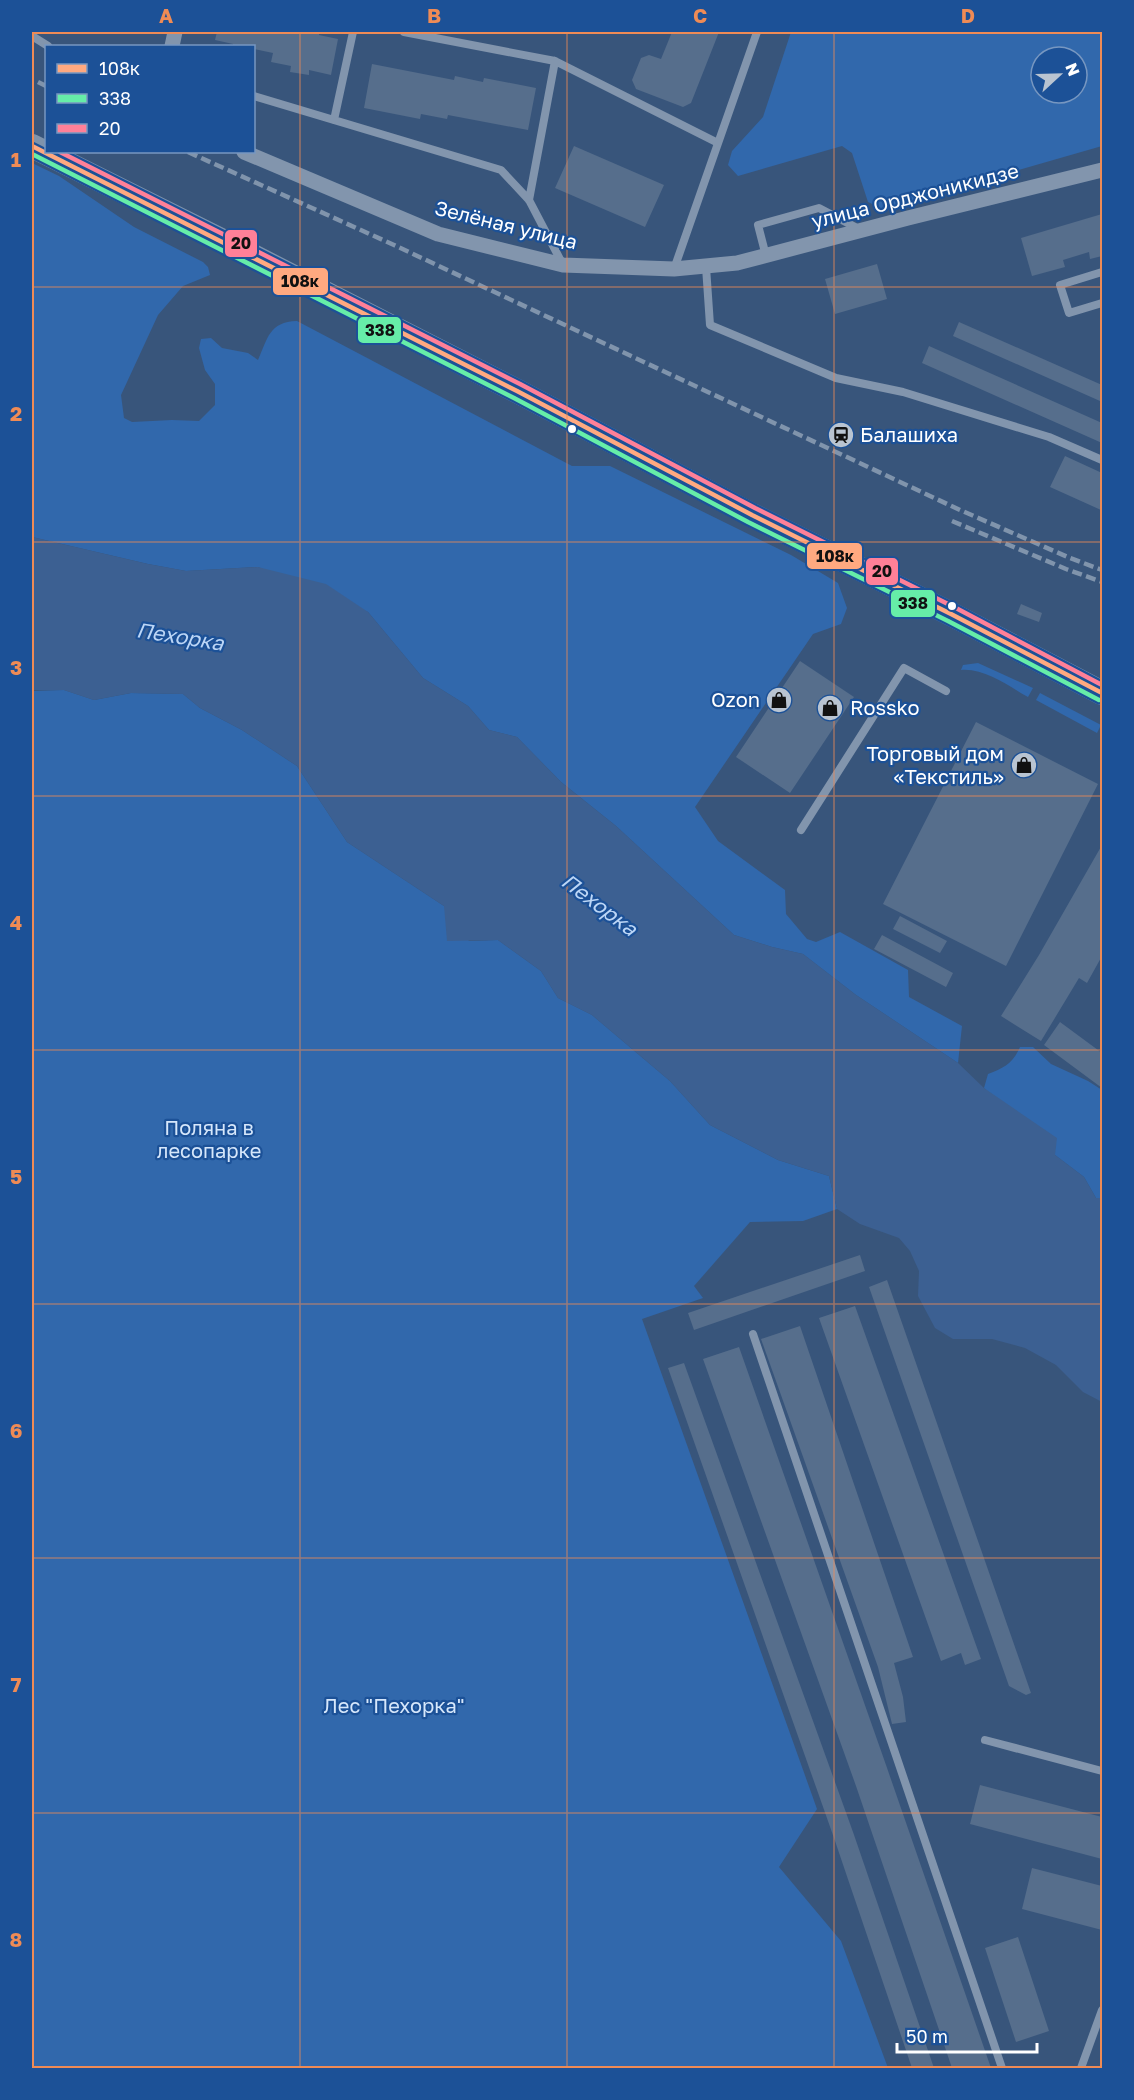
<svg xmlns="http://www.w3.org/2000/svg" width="1134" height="2100" font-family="'Golos Text',sans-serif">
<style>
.green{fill:#3168ac;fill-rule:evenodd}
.water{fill:#3c6092}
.building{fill:#566e8c}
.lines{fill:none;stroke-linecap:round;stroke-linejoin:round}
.service{stroke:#8295ad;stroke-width:8}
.minor{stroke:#8295ad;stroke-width:15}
.primary{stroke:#7f93ab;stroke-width:24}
.rail{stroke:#8094ac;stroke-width:4.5;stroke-dasharray:10 4.5;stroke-linecap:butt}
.bus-1-casing{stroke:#1c5197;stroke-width:9}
.bus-2-casing{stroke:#1c5197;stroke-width:9}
.bus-3-casing{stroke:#1c5197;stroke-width:9}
.bus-1{stroke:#ffa980;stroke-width:4.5}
.bus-2{stroke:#66eda8;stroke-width:4.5}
.bus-3{stroke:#ff8098;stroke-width:4.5}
.grid{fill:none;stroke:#ef8b55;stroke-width:1.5;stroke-opacity:0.55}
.bus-dot{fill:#fff;stroke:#1c5197;stroke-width:2}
.labels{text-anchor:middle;stroke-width:4.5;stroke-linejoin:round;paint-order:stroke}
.street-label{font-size:20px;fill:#fff;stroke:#1c5197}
.poi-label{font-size:20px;fill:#fff;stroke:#1c5197;text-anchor:start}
.park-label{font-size:20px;fill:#d6e7fb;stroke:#1c5197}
.water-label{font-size:21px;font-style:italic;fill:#bcd6f6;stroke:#1c5197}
.line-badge{stroke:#1c5197;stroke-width:2}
.pale-badge-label{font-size:16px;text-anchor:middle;font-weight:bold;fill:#111}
.neatline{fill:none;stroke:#ef8b55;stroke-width:2}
.grid-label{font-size:20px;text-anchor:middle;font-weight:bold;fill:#ef8b55}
</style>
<rect width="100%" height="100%" fill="#38557b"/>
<path class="green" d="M791 32H1102V146L883 209 868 202 852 153 842 146 738 176 728 165 732 151 763 117ZM1041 57H1077V93H1041Z
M32 163 59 176 134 227 203 262 208 267 210 275 183 286 158 315 121 395 124 418 132 422 172 420 199 421 215 405V384L205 370 199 348 201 339 211 338 222 348 248 353 258 360C268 338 269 322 297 321L572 466H610L791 555 838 583 847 608 841 624 813 634 695 807 718 841 785 890 786 914 807 939 816 942 840 932 908 970 909 997 962 1026 958 1063 856 995 803 954 772 947 734 935 616 826 561 782 517 737 489 730 468 706 423 678 368 612 258 567 186 571 148 564 32 537Z
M978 663 1033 688 1028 697C1008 686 985 668 961 670L963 665Z
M64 690 94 700 131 693 183 694 200 708 242 730 297 766 347 842 444 906 469 941 498 940 541 971 558 998 592 1015 670 1081 710 1125 778 1160 829 1176 837 1209 803 1221 750 1222 694 1286 703 1298 642 1319 817 1809 779 1867 841 1941 888 2068H32V691Z
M1040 693 1101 725 1097 733 1036 700Z
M1020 1047H1033L1051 1064 1088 1081 1102 1090V1198H1096L1084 1177 1055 1155 984 1088 988 1074C1004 1068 1013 1063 1020 1047Z"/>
<path class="water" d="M32 537 148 564 186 571 258 567 326 584 368 612 423 678 468 706 489 730 517 737 561 782 616 826 734 935 772 947 803 954 856 995 958 1063 984 1088 1057 1138 1055 1155 1084 1177 1096 1198H1102V1402L1083 1392 1056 1365 1025 1348 992 1339H953L935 1328 918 1296 919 1271 910 1251 899 1238 860 1224 837 1209 829 1176 778 1160 710 1125 670 1081 592 1015 558 998 541 971 498 940 447 941 444 906 347 842 297 766 242 730 200 708 183 694 131 693 94 700 64 690H32Z"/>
<path class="building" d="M217 32H319V35L338 39 331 75 309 70V75L290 72 291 66 271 62 273 53 254 49V46H233V44L215 40Z
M672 32H719L691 103 683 107 636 89 632 80 641 58 649 55 661 59Z
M372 64 454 80 455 76 483 82 484 78 536 88 528 130 448 115 447 119 421 114 420 119 364 108Z
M574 146 664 185 645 227 555 188Z
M1102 214V256L1090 259 1089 252 1063 260 1065 267 1032 276 1021 238Z
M877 264 887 299 835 314 825 279Z
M959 322 1102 385V396L1100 401 953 336Z
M929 346 1102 423V443L922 363Z
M1065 456 1102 473 1101 510 1050 487Z
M1021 604 1042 613 1039 622 1017 614Z
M800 661 854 697 790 793 736 757Z
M976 722 1098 784 1006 966 883 904Z
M1102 845V956L1087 983 1079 978 1041 1041 1001 1016 1039 955Z
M900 916 947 941 940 953 893 929Z
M882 935 953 973 946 987 874 949Z
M1060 1022 1102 1053V1088L1044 1045Z
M860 1255 865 1271 694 1330 688 1313Z
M887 1280 1031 1693 1026 1695 1009 1686 869 1287Z
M855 1306 981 1659 965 1665 961 1653 941 1661 819 1318Z
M800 1326 913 1657 894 1663 903 1697 906 1722 892 1724 878 1667 761 1339Z
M739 1347 886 1765 991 2068H952L856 1786 703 1359Z
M684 1363 853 1832 934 2068H912L834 1838 668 1368Z
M980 1785 1102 1817V1859L970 1824Z
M1032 1868 1102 1886V1930L1022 1909Z
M1018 1937 1049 2031 1016 2042 985 1948Z"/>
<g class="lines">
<path class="service" d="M404 32 555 61 529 200
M32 36 48 46
M555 61 718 143
M254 96 501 170 529 200 562 263
M334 120 353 32
M766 256 758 225 819 208 859 229
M706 267 710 325 836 378 903 392 1049 437 1102 460
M674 269 757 32
M1102 272 1060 285 1069 313 1102 303
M801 830 904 668 946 691
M753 1334 1002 2068
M985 1740 1102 1771
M1081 2068 1102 2010"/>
<path class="minor" d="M172 46 175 32
M244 152 438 234 563 265 674 269 737 263 908 218 1102 170"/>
<path class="primary" d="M32 146 245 252 517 391 752 515 951 614 1102 693"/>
<path class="rail" d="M38 82 46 86
M188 152 394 245 960 510 1070 558 1102 570
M952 521 1066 569 1102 582"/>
<g class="bus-1-casing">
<path id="bus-1" d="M32 146 517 391 752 515 951 614 1102 693"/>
</g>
<g class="bus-2-casing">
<path id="bus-2" d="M32 154 514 398 748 522 948 621 1099 700"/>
</g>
<g class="bus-3-casing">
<path id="bus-3" d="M60 152 520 384 755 508 954 607 1102 685"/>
</g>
<use href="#bus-1" class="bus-1"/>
<use href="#bus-2" class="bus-2"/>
<use href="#bus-3" class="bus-3"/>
</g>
<path class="grid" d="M300 32V2068M567 32V2068M834 32V2068M32 287H1102M32 542H1102M32 796H1102M32 1050H1102M32 1304H1102M32 1558H1102M32 1813H1102"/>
<defs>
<g id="station-disc" transform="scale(1.35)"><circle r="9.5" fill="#b9c4d1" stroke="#1c5197"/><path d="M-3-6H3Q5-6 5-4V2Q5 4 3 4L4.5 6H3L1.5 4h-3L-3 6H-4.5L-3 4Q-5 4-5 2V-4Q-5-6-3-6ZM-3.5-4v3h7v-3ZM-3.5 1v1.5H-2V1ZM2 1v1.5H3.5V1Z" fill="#111"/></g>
<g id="shop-disc" transform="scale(1.35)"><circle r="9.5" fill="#b9c4d1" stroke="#1c5197"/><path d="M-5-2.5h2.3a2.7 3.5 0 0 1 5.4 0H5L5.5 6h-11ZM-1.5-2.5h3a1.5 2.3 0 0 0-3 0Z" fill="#111"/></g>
</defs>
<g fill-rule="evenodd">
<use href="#station-disc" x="841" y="435"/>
<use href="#shop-disc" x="779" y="700"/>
<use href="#shop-disc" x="830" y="708"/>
<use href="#shop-disc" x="1024" y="765"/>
</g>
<g class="bus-dot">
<circle cx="572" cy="429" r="5"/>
<circle cx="952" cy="606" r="5"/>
</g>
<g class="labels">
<g class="street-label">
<text transform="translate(915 196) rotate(-14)" y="7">улица Орджоникидзе</text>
<text transform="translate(506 225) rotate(14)" y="7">Зелёная улица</text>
</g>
<g class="poi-label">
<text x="860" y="442">Балашиха</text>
<text x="760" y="707" text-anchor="end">Ozon</text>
<text x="850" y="715">Rossko</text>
<text x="1004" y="761" text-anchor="end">Торговый дом<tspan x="1004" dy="23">«Текстиль»</tspan></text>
</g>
<g class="park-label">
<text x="209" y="1135">Поляна в<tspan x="209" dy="23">лесопарке</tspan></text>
<text x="394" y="1713">Лес "Пехорка"</text>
</g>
<g class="water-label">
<text transform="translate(180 637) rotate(9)" y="7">Пехорка</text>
<text transform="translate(599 905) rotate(37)" y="7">Пехорка</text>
</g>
</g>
<g class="line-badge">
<rect x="224" y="229" width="34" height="29" rx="6" fill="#ff8098"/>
<rect x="272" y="267" width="57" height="29" rx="6" fill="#ffa980"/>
<rect x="357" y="316" width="45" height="28" rx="6" fill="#66eda8"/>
<rect x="806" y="542" width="57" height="28" rx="6" fill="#ffa980"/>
<rect x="865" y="557" width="34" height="29" rx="6" fill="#ff8098"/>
<rect x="890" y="589" width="46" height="29" rx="6" fill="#66eda8"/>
</g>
<g class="pale-badge-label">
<text x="241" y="249">20</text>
<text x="300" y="287">108к</text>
<text x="380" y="336">338</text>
<text x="835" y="562">108к</text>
<text x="882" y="577">20</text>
<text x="913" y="609">338</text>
</g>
<rect width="1134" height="2100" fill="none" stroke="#1c5197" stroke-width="66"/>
<rect x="45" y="45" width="210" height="108" fill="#1c5197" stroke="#7797c1" stroke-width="1.5"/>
<rect x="57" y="64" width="30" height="9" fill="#ffa980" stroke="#7797c1" stroke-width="1.5"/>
<text x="99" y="75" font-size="18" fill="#ffffff">108к</text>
<rect x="57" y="94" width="30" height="9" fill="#66eda8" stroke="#7797c1" stroke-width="1.5"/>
<text x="99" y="105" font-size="18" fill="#ffffff">338</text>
<rect x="57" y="124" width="30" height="9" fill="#ff8098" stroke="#7797c1" stroke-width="1.5"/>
<text x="99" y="135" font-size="18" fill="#ffffff">20</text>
<g transform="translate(1059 75) rotate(68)"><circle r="28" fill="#1c5197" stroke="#7797c1" stroke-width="1.5"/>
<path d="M0-4.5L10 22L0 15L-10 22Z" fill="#b9c4d1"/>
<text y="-9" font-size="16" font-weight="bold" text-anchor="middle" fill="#ffffff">N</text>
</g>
<path d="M897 2043v9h140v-9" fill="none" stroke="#ffffff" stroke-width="3"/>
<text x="906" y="2043" font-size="18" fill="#ffffff" stroke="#1c5197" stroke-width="4.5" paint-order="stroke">50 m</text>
<rect x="33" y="33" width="1068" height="2034" class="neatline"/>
<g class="grid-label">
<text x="166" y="23">A</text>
<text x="434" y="23">B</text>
<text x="700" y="23">C</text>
<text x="968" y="23">D</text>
<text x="16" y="167">1</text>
<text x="16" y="421">2</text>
<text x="16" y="675">3</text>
<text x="16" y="930">4</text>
<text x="16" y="1184">5</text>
<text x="16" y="1438">6</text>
<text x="16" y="1692">7</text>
<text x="16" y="1947">8</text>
</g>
</svg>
